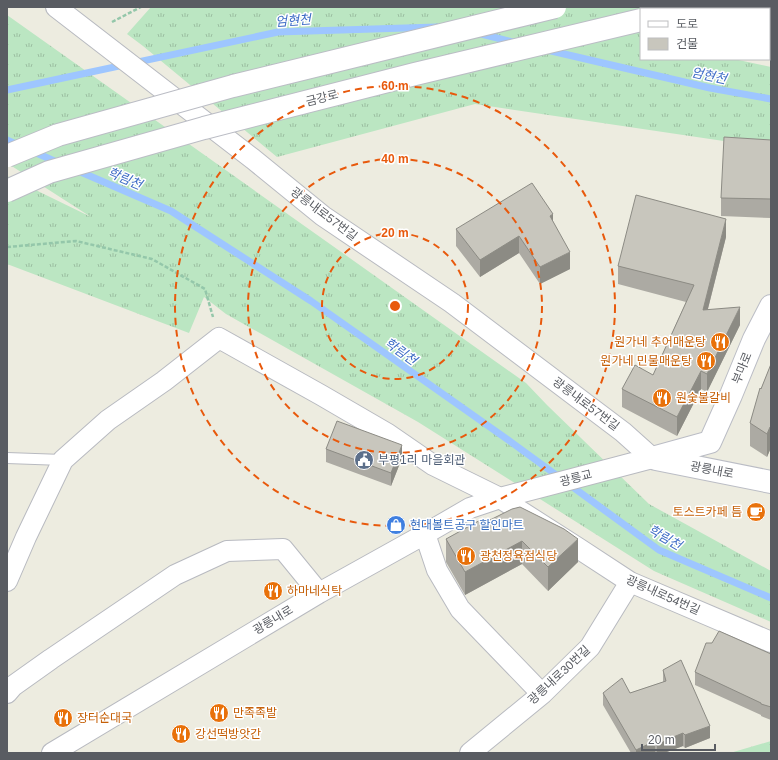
<svg xmlns="http://www.w3.org/2000/svg" width="778" height="760" font-family="Helvetica,'Noto Sans KR',sans-serif">
<style>
.grass{fill:url(#grass-tufts)}
.lines{fill:none;stroke-linecap:round;stroke-linejoin:round}
.stream{stroke:#9ec6ff;stroke-width:7}
.lane-casing{stroke:#b8bac0;stroke-width:12}
.street-casing{stroke:#b8bac0;stroke-width:22}
.secondary-casing{stroke:#bbbdc5;stroke-width:24}
.path{stroke:#94c7aa;stroke-width:2.5;stroke-dasharray:4 2;stroke-linecap:butt}
.lane{stroke:#fff;stroke-width:10}
.street{stroke:#fff;stroke-width:20}
.secondary{stroke:#fff;stroke-width:22}
.secondary-bridge-casing{stroke:#bbbdc5;stroke-width:24;stroke-linecap:butt}
.secondary-bridge{stroke:#fff;stroke-width:22}
.wall{fill:#acaaa3}
.shaded-wall{fill:#8c8b84}
.building{fill:#c8c6bd;stroke:#8c8b84}
.ring{fill:none;stroke:#e8590c;stroke-width:2;stroke-dasharray:7 5}
.labels{text-anchor:middle;stroke-width:3;stroke-linejoin:round;paint-order:stroke}
.street-label{font-size:12px;fill:#595c62;stroke:#fff}
.food-label{font-size:12px;fill:#c56008;stroke:#fff;text-anchor:start}
.service-label{font-size:12px;fill:#4e5e75;stroke:#fff;text-anchor:start}
.shop-label{font-size:12px;fill:#366cbe;stroke:#fff;text-anchor:start}
.water-label{font-size:13px;font-style:italic;fill:#3d6cc6;stroke:#fff}
.centre{fill:#e8590c;stroke:#fff;stroke-width:2}
.ring-label{font-size:12px;text-anchor:middle;font-weight:bold;fill:#e8590c;stroke:#fff;stroke-width:3;stroke-linejoin:round;paint-order:stroke}
</style>
<defs>
<pattern id="grass-tufts" width="24" height="20" patternUnits="userSpaceOnUse"><rect width="24" height="20" fill="#bbe6c2"/><path d="M3 7l-1-3M5 7V3M7 7l1-3M15 17l-1-3M17 17v-4M19 17l1-3" fill="none" stroke="#9bbea1"/></pattern>
</defs>
<rect width="100%" height="100%" fill="#edece0"/>
<path class="grass" d="M151 7H643L644 9H641V59H734L771 67V148L475 104 277 157 143 46 127 34Z
M7 15 526 383 547 405 649 504 771 571V622L654 571 418 422 226 314 204 297 189 333 7 264V176L91 217 7 163Z
M771 741V753H730Z"/>
<g class="lines">
<path class="stream" d="M477 33 517 43
M547 50 710 88 771 99
M7 90 278 32 437 27
M7 140 20 146
M32 151 61 164
M76 170 171 211 311 301 511 442 659 550 771 598"/>
<g class="lane-casing">
<path id="lane" d="M7 458 63 460"/>
</g>
<g class="street-casing">
<path id="street" d="M56 7 253 159 323 216 452 303 623 432 652 458
M425 534 437 570 460 609 542 694
M7 581 26 537 63 460 108 420 164 381 219 338 321 395 388 434 433 465 500 498 578 548 630 582 771 642
M7 693 13 686 51 659 175 575 227 551 283 549 319 593
M52 753 319 593 425 534 470 508 500 498 652 458
M470 753 542 694 590 647 630 582"/>
</g>
<g class="secondary-casing">
<path id="secondary" d="M686 9 694 7
M652 458 710 442 731 395 754 339 771 306
M656 459 771 482"/>
</g>
<path class="path" d="M112 22 141 7
M7 247 76 241 152 259 205 289 213 317"/>
<use href="#lane" class="lane"/>
<use href="#street" class="street"/>
<use href="#secondary" class="secondary"/>
<g class="secondary-bridge-casing">
<path id="secondary-bridge" d="M7 156 58 135 233 86 555 7
M7 191 49 172 204 128 415 74 641 20"/>
</g>
<use href="#secondary-bridge" class="secondary-bridge"/>
</g>
<path class="wall" d="M771 140V218L721 216V198Z
M553 222 570 269 540 284 519 253 480 277 456 246V229Z
M726 237 708 309 740 325 707 392 701 389 677 436 622 407V389L653 375 686 302 618 284V266Z
M771 364V450H770L767 457 750 446V423L761 389Z
M326 449 402 458 391 486 326 462Z
M486 522 578 562 548 591 522 564 465 595 446 562V539Z
M771 654V720L761 716V715L695 685V672Z
M663 670 710 738 685 748 683 746 664 753H631L603 705V693H630L663 682Z"/>
<path class="shaded-wall" d="M553 214V232L550 216Z
M726 219V237L703 328V310Z
M519 236V253L480 277V260Z
M570 252V269L540 284V267Z
M740 307V325L707 392V374Z
M701 371V389L677 436V417Z
M770 427V450L767 457V434Z
M402 445V458L391 486V473Z
M578 539V562L548 591V567Z
M522 541V564L465 595V572Z
M710 726V738L685 748V735Z
M683 733V746L664 753H657V746L666 740Z
M655 741V753H636V750Z"/>
<path class="building" d="M724 137 771 140V199L721 198Z
M532 183 553 214 550 216 570 252 540 267 519 236 480 260 456 229Z
M636 195 726 219 703 310 740 307 707 374 701 371 677 417 622 389 635 365 653 375 694 285 618 266Z
M771 364V427H770L767 434 750 423 760 388 761 389Z
M337 421 402 445 391 473 326 449Z
M520 507 564 529 578 539 548 567 522 541 465 572 446 539 484 518 486 522 512 509Z
M719 631 771 654V707L761 704V703L695 672 706 643H712Z
M681 660 710 726 685 735 683 733 666 740 657 746 655 741 636 750 603 693 622 678 630 693 666 681 663 670Z"/>
<g class="ring">
<circle cx="395" cy="306" r="73"/>
<circle cx="395" cy="306" r="147"/>
<circle cx="395" cy="306" r="220"/>
</g>
<defs>
<g id="restaurant-disc" transform="scale(1)"><circle r="9.5" fill="#e8710a" stroke="#fff"/><path d="M-5-6h1v4h1v-4h1v4h1v-4h1v5L-1.5 .5V6h-2V.5L-5-1ZM5-6V6H3V1.5H1.5Q1.5-4 5-6Z" fill="#fff"/></g>
<g id="civic-disc" transform="scale(1)"><circle r="9.5" fill="#5c6f8a" stroke="#fff"/><path d="M-.6-6.5H3V-4.5H.6V-3L4-1V1h2V6H-6V1h2V-1L-.6-3ZM-1.2 2.5V6h2.4V2.5Z" fill="#fff"/></g>
<g id="cafe-disc" transform="scale(1)"><circle r="9.5" fill="#e8710a" stroke="#fff"/><path d="M-5.5-4.5H6V0H3Q3 3.5 0 3.5H-2.5Q-5.5 3.5-5.5 0ZM3-3.2v2h1.7v-2ZM-6 4.5H4V6H-6Z" fill="#fff"/></g>
<g id="shop-disc" transform="scale(1)"><circle r="9.5" fill="#3f7fe0" stroke="#fff"/><path d="M-5-2.5h2.3a2.7 3.5 0 0 1 5.4 0H5L5.5 6h-11ZM-1.5-2.5h3a1.5 2.3 0 0 0-3 0Z" fill="#fff"/></g>
</defs>
<g fill-rule="evenodd">
<use href="#restaurant-disc" x="720" y="342"/>
<use href="#restaurant-disc" x="706" y="361"/>
<use href="#restaurant-disc" x="662" y="398"/>
<use href="#civic-disc" x="364" y="460"/>
<use href="#cafe-disc" x="756" y="512"/>
<use href="#shop-disc" x="396" y="525"/>
<use href="#restaurant-disc" x="466" y="556"/>
<use href="#restaurant-disc" x="273" y="591"/>
<use href="#restaurant-disc" x="219" y="713"/>
<use href="#restaurant-disc" x="63" y="718"/>
<use href="#restaurant-disc" x="181" y="734"/>
</g>
<g class="labels">
<g class="street-label">
<text transform="translate(322 98) rotate(-14)" y="4">금강로</text>
<text transform="translate(324 214) rotate(37)" y="4">광릉내로57번길</text>
<text transform="translate(742 368) rotate(-68)" y="4">부마로</text>
<text transform="translate(586 404) rotate(37)" y="4">광릉내로57번길</text>
<text transform="translate(712 470) rotate(11)" y="4">광릉내로</text>
<text transform="translate(576 478) rotate(-15)" y="4">광릉교</text>
<text transform="translate(663 595) rotate(24)" y="4">광릉내로54번길</text>
<text transform="translate(273 620) rotate(-31)" y="4">광릉내로</text>
<text transform="translate(559 675) rotate(-43)" y="4">광릉내로30번길</text>
</g>
<g class="food-label">
<text x="706" y="346" text-anchor="end">원가네 추어매운탕</text>
<text x="692" y="365" text-anchor="end">원가네 민물매운탕</text>
<text x="676" y="402">원숯불갈비</text>
<text x="742" y="516" text-anchor="end">토스트카페 틈</text>
<text x="480" y="560">광천정육점식당</text>
<text x="287" y="595">하마네식탁</text>
<text x="233" y="717">만족족발</text>
<text x="77" y="722">장터순대국</text>
<text x="195" y="738">강선떡방앗간</text>
</g>
<g class="service-label">
<text x="378" y="464">부평1리 마을회관</text>
</g>
<g class="shop-label">
<text x="410" y="529">현대볼트공구 할인마트</text>
</g>
<g class="water-label">
<text transform="translate(293 20) rotate(-4)" y="5">엄현천</text>
<text transform="translate(709 75) rotate(12)" y="5">엄현천</text>
<text transform="translate(125 178) rotate(23)" y="5">학림천</text>
<text transform="translate(401 351) rotate(36)" y="5">학림천</text>
<text transform="translate(665 537) rotate(30)" y="5">학림천</text>
</g>
</g>
<circle cx="395" cy="306" r="6" class="centre"/>
<g class="ring-label">
<text x="395" y="90">60 m</text>
<text x="395" y="163">40 m</text>
<text x="395" y="237">20 m</text>
</g>
<rect width="778" height="760" fill="none" stroke="#595c62" stroke-width="16"/>
<rect x="640" y="8" width="130" height="52" fill="#ffffff" stroke="#bdbec0"/>
<rect x="648" y="21" width="20" height="6" fill="#ffffff" stroke="#bdbec0"/>
<text x="676" y="28" font-size="12" fill="#595c62">도로</text>
<rect x="648" y="38" width="20" height="12" fill="#c8c6bd" stroke="#bdbec0"/>
<text x="676" y="48" font-size="12" fill="#595c62">건물</text>
<path d="M642 744v6h73v-6" fill="none" stroke="#595c62" stroke-width="2"/>
<text x="648" y="744" font-size="12" fill="#595c62" stroke="#ffffff" stroke-width="3" paint-order="stroke">20 m</text>
</svg>
